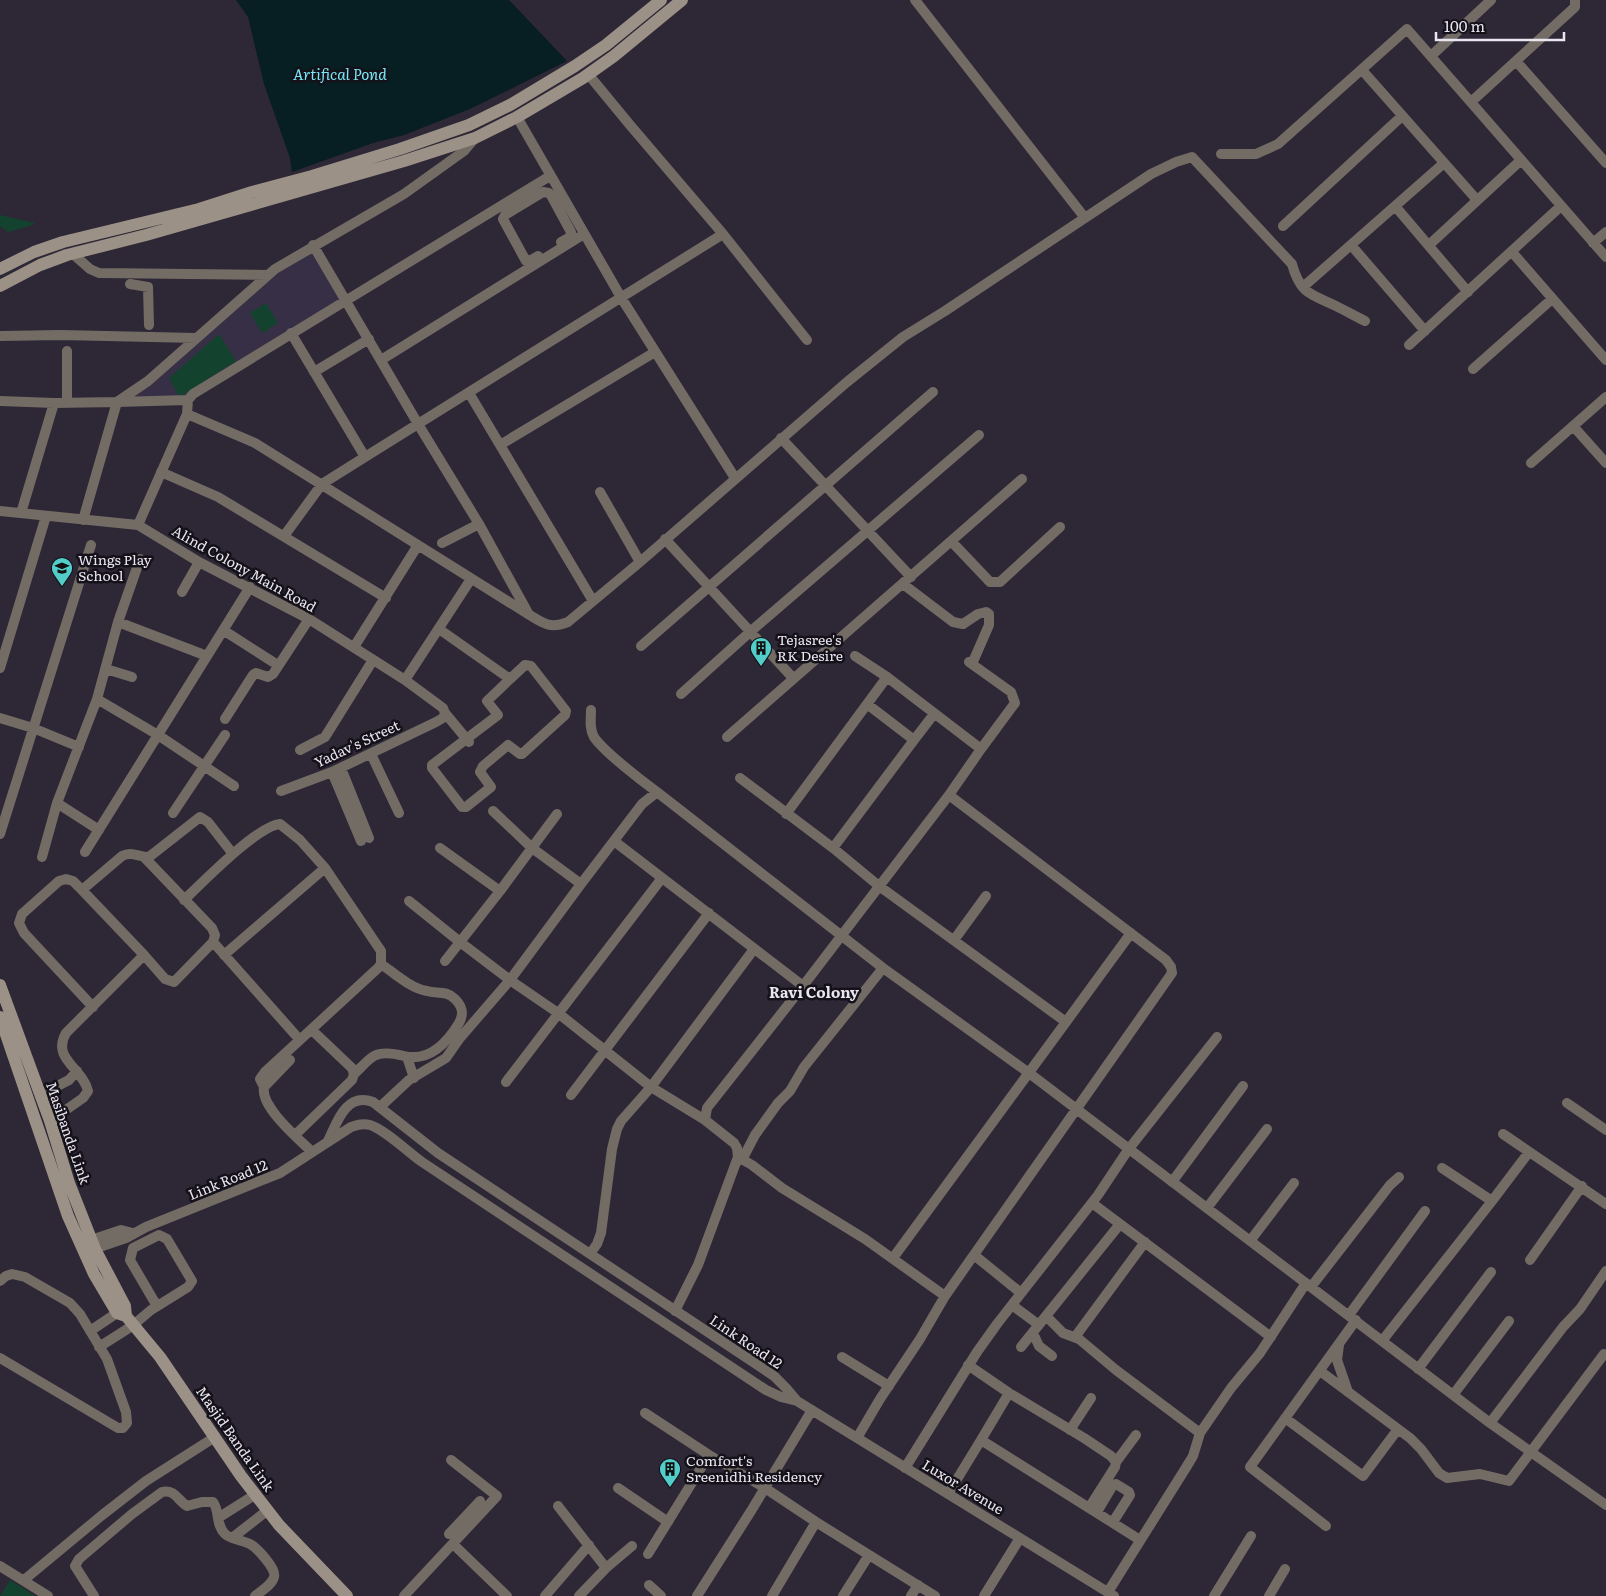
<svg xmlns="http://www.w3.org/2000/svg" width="1606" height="1596" font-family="Literata,serif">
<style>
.built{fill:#372f45}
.green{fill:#13432f}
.water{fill:#071e22}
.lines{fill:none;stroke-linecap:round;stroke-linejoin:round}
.street{stroke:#726c65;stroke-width:10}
.secondary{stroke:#9b9186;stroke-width:12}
.labels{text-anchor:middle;stroke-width:5;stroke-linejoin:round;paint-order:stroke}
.poi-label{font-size:14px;fill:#eae6f1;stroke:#141118;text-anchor:start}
.street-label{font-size:14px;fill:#eae6f1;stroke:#141118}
.water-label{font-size:15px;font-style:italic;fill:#79e7f8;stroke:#141118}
.neighbourhood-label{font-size:15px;font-weight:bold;fill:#eae6f1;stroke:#141118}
</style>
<rect width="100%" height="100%" fill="#2d2736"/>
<path class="built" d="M313 245 347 300 188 400 117 402Z"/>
<path class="green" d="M0 215 35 223 30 226 8 232 0 226Z
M266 303 278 323 262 333 250 313Z
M219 334 236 361 179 397 169 378Z
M10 1580 35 1596H0Z"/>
<path class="water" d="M236 0H509L567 61 470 109 404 135 373 143 292 172 290 158 264 84 248 17Z"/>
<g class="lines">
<path class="street" d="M915 0 1085 218
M1431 56 1491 0
M1516 61 1606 163
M1362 70 1477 200
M588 74 630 125 723 234 807 340
M1471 102 1575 7V0
M517 117 622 299 735 478
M1221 154H1256L1278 144 1407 29 1606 257
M552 197 571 232 570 237 561 242
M1395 206 1468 292
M1283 226 1402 116
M1593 243 1606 232
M313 245 418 424 479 524 528 613
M1351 245 1425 331
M1429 245 1521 160
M1512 252 1606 360
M73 254 90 269 99 273 268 275
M538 256 531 260 526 261 503 219 505 215 543 192 549 193 552 197 560 193
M130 284 148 287 149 325
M1303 287 1444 163
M291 333 365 457 723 234
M0 336 61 335 196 338
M1409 345 1561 206
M381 360 584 234
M1473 369 1552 299
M314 372 369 339
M469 393 593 601
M0 401 54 403
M67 403V351
M187 414 255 443 528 614C544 624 550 629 568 622L640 562 847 382 903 337 945 311 1151 174 1176 162 1192 157 1292 264C1300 294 1311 294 1336 306 1346 311 1355 316 1365 321
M1573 426 1606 463
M781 438 911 577
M500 445 655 352
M1531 463 1606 397
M161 472 218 497 386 598
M600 492 640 562
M0 511 138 525 199 562 309 619 405 680 443 708 445 713 443 718 436 722 332 772 281 791
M21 513 54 403 117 402 148 381 275 269 404 194 464 151 475 138
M83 520 117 402 188 400
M138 525 187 414 188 400 193 394 550 176
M284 536 322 484 365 457
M665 539 793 678
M951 541 990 582H1000L1060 527
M442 543 479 524
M903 584 953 622 963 624 978 614 986 612 989 614V625L972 664
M182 592 199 562
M118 622 207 656
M439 629 510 679 525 665 531 666 566 711 565 715 522 754H520L508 745 483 766 480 772 491 787 466 807H462L432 768V765L498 715 487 701 510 679
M223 630 273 662
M641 646 933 392
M354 647 418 545
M855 656 887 677 981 749
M0 668 46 516
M106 669 132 677
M405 680 471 579
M681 694 750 632 979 435
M97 699 158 735 234 786
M591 710C591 719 589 728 594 737 603 751 642 781 657 792
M445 713 469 742
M0 718 33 728 79 747
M225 719 253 675 256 673 268 677 273 674 309 619
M727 737 1022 479
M914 740 934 714
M300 750 325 737 373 660
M371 754 399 813
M341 768 369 838
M332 772 361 841
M740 778 833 848 879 886 1066 1022 893 1258
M57 803 99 830
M173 813 225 735
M786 814 887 677
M0 834 91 545
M614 841 803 986
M440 848 500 891 460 942 510 980 558 1013 651 1087 705 1120
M833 848 914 740 867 704
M85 852 250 587
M42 857 57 803 97 699 118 622 140 559
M581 884 642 804 657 792 883 968 1029 1073 1490 1423 1606 1505
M82 890 144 955
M500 891 557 814
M184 900C202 883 257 826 280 824L300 840 325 868 381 951V964L378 968 265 1072 260 1079 264 1087
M409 901 460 942 445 961
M954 940 986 896
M213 942 299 1039
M224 955 325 868
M93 1007 24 933 19 923 22 914 59 881 66 879 73 881 82 890 122 856C132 851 138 857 149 857L200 817 208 822 233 854
M1066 1022 1131 933
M407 1057 414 1078
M290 1060 264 1087C260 1107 299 1139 312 1152
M354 1074C361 1068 367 1060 374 1056 383 1051 396 1054 404 1056 429 1062 447 1043 459 1023 464 1014 463 1007 455 999 446 990 437 994 427 991 410 988 394 973 381 964
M506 1082 662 878
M40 1095 69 1080 77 1071
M571 1095 709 913
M1567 1103 1606 1130
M380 1107 409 1080 446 1058 460 1038 510 980 581 884 532 848 493 811
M50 1121 83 1098 88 1091C83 1068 51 1059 66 1033L144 955 165 979 174 982 213 942 215 935 212 928 144 857
M1503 1134 1606 1204
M295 1135 352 1080 354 1074 352 1068 312 1030
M328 1141C337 1122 346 1092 373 1102L438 1153 774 1376 786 1388 797 1401
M738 1157 737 1148 734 1143 705 1120 707 1108 803 986 949 795 981 749 1015 703 1011 692 969 662
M742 1160 755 1135 778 1103 790 1091 804 1067 883 968
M1442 1168 1492 1201 1529 1152
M1172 1182 1243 1086
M1092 1203 1271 1337
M1207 1208 1267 1129
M91 1240 121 1230 133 1233
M1250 1241 1294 1183
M88 1251 126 1238 146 1227 280 1173 351 1127C357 1125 363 1123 370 1125 384 1129 409 1153 422 1162L766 1390 781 1397 797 1401 1114 1596
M590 1254 597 1244 601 1233 612 1149 617 1129 621 1121 651 1087 754 949
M974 1255 1021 1293
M1530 1260 1582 1186
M0 1281 6 1276 12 1274 25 1277 70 1303 80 1314 107 1359 126 1412 127 1423 123 1428H118L0 1358
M1311 1287 1390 1185 1399 1177
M945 1296 1172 973 1171 967 1166 960 949 795
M1012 1305 1039 1325
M675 1311 698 1265 738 1157 752 1165 782 1188 865 1239 945 1296 920 1339 880 1399 857 1438
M1349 1315 1425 1211
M1046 1316 1063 1333 1079 1339 1116 1370 1200 1433
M90 1331 117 1313
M1033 1333 1039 1346 1052 1356
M1075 1337 1145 1242
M1382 1341 1492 1201
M1339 1345 1337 1360 1348 1392
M99 1347 132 1326 151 1310 188 1287 192 1281 167 1239 159 1235 133 1248 130 1260 154 1301 158 1305
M1021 1347 1120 1224
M842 1357 889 1386
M968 1365 1009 1393
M1418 1369 1491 1272
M1320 1371 1410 1438 1421 1449 1439 1473 1447 1478 1480 1474 1509 1481 1604 1354
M1453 1395 1509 1321
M645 1413 709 1455 765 1488 816 1522 935 1596
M1285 1418 1363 1476 1398 1429
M1490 1423 1563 1327 1580 1309 1606 1271
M1070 1430 1091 1398
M1116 1462 1136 1435
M905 1468 977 1352 997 1324 1098 1195 1128 1150 1217 1037
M618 1488 668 1522
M948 1494 981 1440
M558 1506 606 1568
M1089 1508 1115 1467 1116 1462 1111 1456 1084 1438 1009 1393 981 1440 1140 1540
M1097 1512 1113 1485 1116 1484 1129 1492 1130 1495 1113 1522
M218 1518 256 1494
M1326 1526 1250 1467 1356 1320
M449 1534 480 1501
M232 1538 268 1510
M453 1544 507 1596
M648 1554 709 1455
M0 1566 48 1596
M24 1580 101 1516 146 1481 215 1437
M649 1585 661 1596
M1108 1592 1187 1466 1193 1456 1200 1433 1231 1388 1260 1353 1306 1283
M94 1596 75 1566 79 1559 132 1514 162 1492C175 1489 177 1500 187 1506L202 1502H213C220 1511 215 1524 225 1534 232 1540 242 1540 250 1544 257 1548 277 1569 274 1577 272 1585 261 1591 255 1596
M404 1596 497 1496 451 1460
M545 1596 589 1545
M579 1596 606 1568 632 1546
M697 1596 751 1511 812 1410
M772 1596 816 1522
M843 1596 869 1555
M911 1596 918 1585
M984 1596 1020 1538
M1214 1596 1251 1536
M1269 1596 1285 1569"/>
<path class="secondary" d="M0 269 34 252 63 242 199 209 252 192 312 176 400 149 469 125 510 105 575 66 606 45 661 0
M0 286 40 265 67 255 146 235 404 161 475 138 517 117 583 78 614 56 682 0
M0 985 50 1121 69 1183 95 1249 125 1306 126 1316 160 1357 241 1476 279 1525 347 1596
M0 1017 68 1216 94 1274 117 1313 126 1316"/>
</g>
<defs>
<g id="university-pin" transform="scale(1.125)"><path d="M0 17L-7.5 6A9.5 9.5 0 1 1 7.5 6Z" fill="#53cdc9" stroke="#141118"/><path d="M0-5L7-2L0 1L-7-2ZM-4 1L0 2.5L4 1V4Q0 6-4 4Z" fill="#111"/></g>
<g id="building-pin" transform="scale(1.125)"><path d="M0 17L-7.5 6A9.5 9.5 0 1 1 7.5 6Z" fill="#53cdc9" stroke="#141118"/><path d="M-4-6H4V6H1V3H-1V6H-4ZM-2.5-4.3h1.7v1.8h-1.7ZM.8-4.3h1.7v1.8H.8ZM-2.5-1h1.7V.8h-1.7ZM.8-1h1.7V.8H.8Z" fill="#111"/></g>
</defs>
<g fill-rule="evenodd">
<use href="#university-pin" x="62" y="568"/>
<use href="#building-pin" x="761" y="648"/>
<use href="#building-pin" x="670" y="1469"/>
</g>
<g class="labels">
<g class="poi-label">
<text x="78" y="565">Wings Play<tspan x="78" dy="16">School</tspan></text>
<text x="777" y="645">Tejasree's<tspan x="777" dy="16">RK Desire</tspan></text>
<text x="686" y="1466">Comfort's<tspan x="686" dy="16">Sreenidhi Residency</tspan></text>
</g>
<g class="street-label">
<text transform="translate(244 569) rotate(29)" y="5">Alind Colony Main Road</text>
<text transform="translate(357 744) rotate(-25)" y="5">Yadav's Street</text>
<text transform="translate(68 1133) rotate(71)" y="5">Masibanda Link</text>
<text transform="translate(228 1180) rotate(-22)" y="5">Link Road 12</text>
<text transform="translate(746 1342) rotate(34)" y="5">Link Road 12</text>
<text transform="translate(235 1439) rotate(55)" y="5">Masjid Banda Link</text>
<text transform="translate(963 1487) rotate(31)" y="5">Luxor Avenue</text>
</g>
<g class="water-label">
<text x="340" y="80">Artifical Pond</text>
</g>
<g class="neighbourhood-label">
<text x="814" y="998">Ravi Colony</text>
</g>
</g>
<path d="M1436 32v8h128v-8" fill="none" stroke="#eae6f1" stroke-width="2.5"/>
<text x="1444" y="32" font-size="15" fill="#eae6f1" stroke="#141118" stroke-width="4" paint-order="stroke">100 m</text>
</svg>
